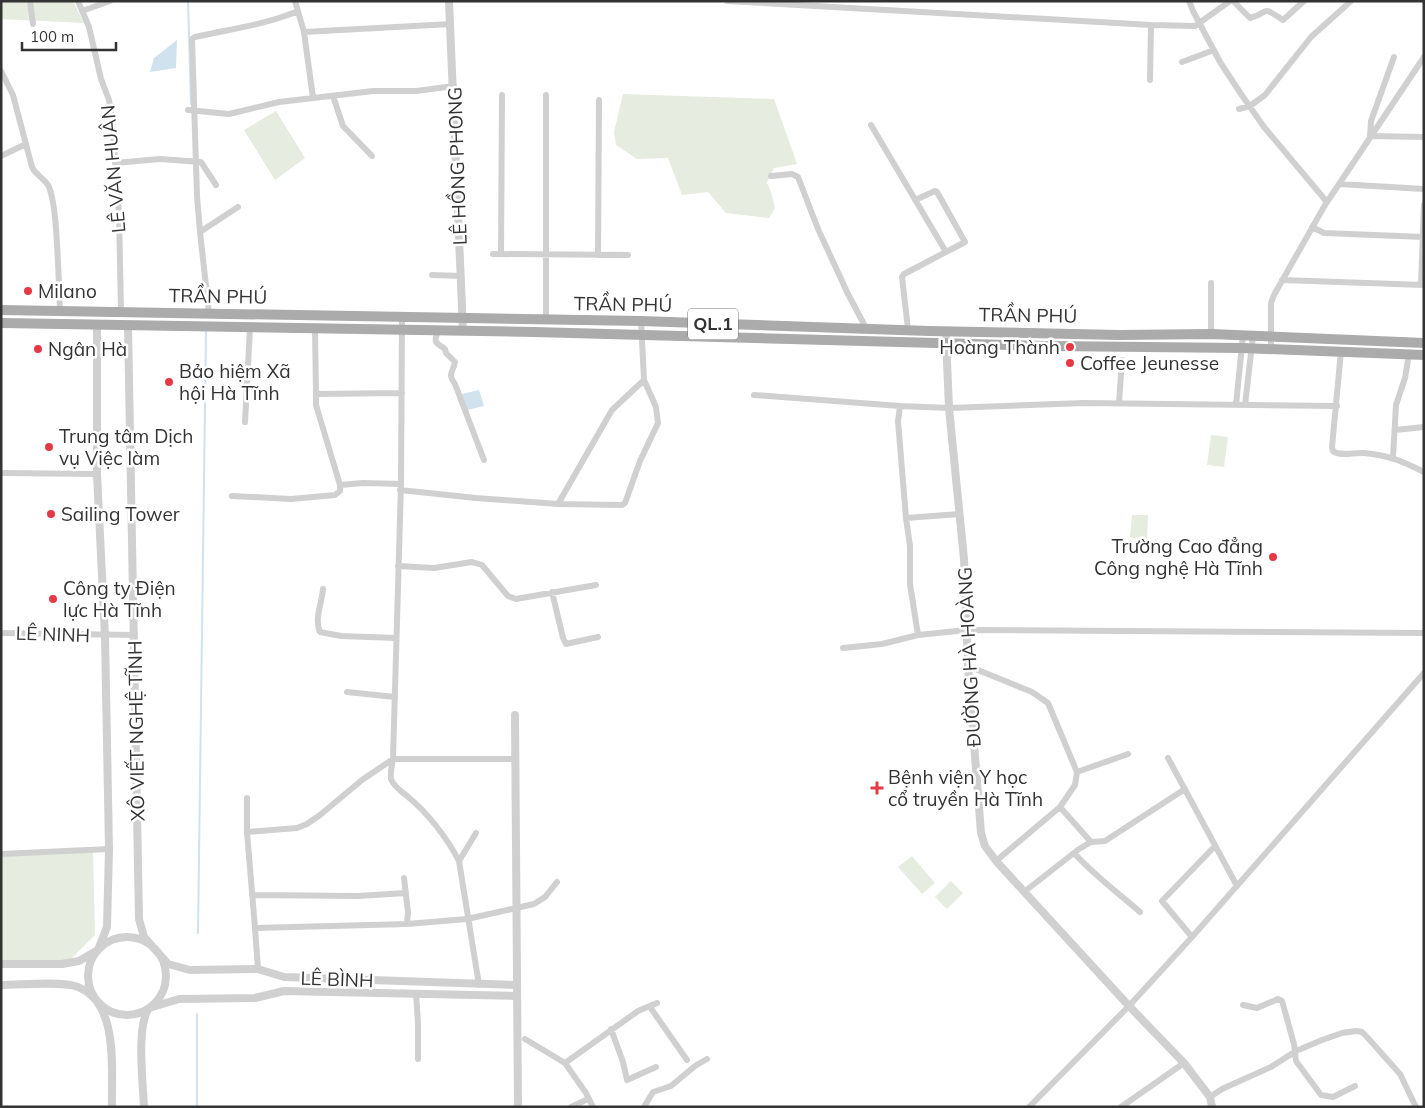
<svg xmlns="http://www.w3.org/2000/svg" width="1425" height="1108" font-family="Mulish,sans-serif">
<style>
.green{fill:#e6ecdf}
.water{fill:#cfe2ee}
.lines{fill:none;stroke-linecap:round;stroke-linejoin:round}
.stream{stroke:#cfe2ee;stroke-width:2}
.minor{stroke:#d0d0d0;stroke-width:6}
.tertiary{stroke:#d0d0d0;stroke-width:8}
.primary{stroke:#ababab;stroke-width:10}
.poi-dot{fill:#e63946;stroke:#fff;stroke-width:2}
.labels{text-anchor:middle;stroke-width:5;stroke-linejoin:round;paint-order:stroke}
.shield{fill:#fff;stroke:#707070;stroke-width:1}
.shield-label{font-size:18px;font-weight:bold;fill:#333}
.street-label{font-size:19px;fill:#333;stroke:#fff}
.poi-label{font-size:19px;fill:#333;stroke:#fff;text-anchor:start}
</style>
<rect width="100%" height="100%" fill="#fff"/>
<path class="green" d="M1 1H73L84 23 1 19Z
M623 94 774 99 797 164 774 168 767 183 771 192 775 208 769 218 726 213 708 192 682 195 668 158 637 159 616 145 614 132Z
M276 111 305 158 275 180 244 130Z
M1211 435 1228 437 1224 467 1207 465Z
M1132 515H1148L1147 539 1130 538Z
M93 852 95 935 70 960 1 961V856Z
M912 856 935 883 922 894 898 867Z
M951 881 963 893 947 909 935 897Z"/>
<path class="water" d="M177 40 176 68 150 72 154 58Z
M479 390 484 406 467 410 462 394Z"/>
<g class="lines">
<path class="stream" d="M188 1 191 104
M198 933 206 330
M197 1107V1014"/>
<path class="minor" d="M30 1 33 24
M78 1 89 27 101 79 109 100 112 119 119 214 121 311
M295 1 304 32 313 98
M727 1 1151 25
M1189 1 1193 11 1220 62 1241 94 1264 127 1327 202
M1233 1 1250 18C1271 13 1259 4 1283 20L1304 1
M82 11 110 1
M304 32 451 24
M1394 57 1371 121 1370 136 1424 137
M1182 62 1214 50
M1 71 13 95 32 167C36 176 46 179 49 187 54 200 55 215 56 229 58 256 59 283 60 310
M1150 80 1151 25 1195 26 1230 1
M546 95V320
M333 96 343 126 372 156
M1239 109 1250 106 1265 95 1311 37 1351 1
M188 110 229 114 279 102 373 91H416L454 86
M871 125 946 252
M1 156 26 144
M115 163 160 159 201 162 216 185
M771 176 792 174 798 177 818 229 848 294 866 328
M1339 184 1424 189
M1312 227 1324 233 1424 237
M200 232 238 207
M493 254 628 255
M501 254 502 95
M598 255 599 100
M432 275 461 276
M1282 280 1424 285
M1421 285 1424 205
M209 313 200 232 197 196 192 39 195 37C230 29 265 25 298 11
M315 329 316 394 402 393
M908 329 902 277 904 274 965 242 937 192 935 191 915 200
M438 331C433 344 436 342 445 349L446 353 455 362C453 373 447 373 455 384L484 460
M1211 334V283
M1271 349V303L1274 295 1325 205 1424 57
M1341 351 1332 447 1333 451C1341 457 1354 452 1364 453 1388 455 1402 461 1424 472
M754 395 900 406 949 408 1084 403 1337 406
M1119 403 1122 360
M1236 405 1243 335
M1245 405 1253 336
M900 406 898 421 906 518 910 546V584L918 635
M245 422 250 328
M1395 430 1424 427
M1393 457 1396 405 1405 378 1409 354
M1 473 97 474
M340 485 363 483 401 484
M400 490 476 498 558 504 612 410 644 380 641 321
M232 496 291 499 335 495 340 491V485L316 405V394
M558 504 622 505 625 503 640 461 658 423 656 407 644 380
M906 518 960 514
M398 566 434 568 472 562 482 565 508 596 516 599 596 585
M323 589C322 603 314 619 320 632L341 636 396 638
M552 592 563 638 566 644 598 637
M1 633 135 635
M843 648 882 644 918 635 967 630 1424 633
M968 666 1032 692 1048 703 1077 772 1075 785 1060 807 996 861
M347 692 395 697
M1168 758 1237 886
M1077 772 1128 754
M247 798V832L255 928
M1060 807 1091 842
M247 832 297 828 307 824 320 815 362 780 393 759 401 484 402 317
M1074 853C1094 875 1118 893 1140 912
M1 854 109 849
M459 861 476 833
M404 878 408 912 407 924
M1024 892 1079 849 1091 842 1105 841 1185 789
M252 895 358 896 406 893
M1192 937 1162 901 1215 846
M258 969 255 928 407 924 467 919 534 904 545 897 557 882
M479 985 459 861C447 838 428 813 407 796 402 792 393 786 391 779 390 774 392 765 393 759H516
M416 993 418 1023V1059
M1243 1005 1257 1008 1278 999 1282 1001 1294 1044 1296 1061 1321 1095 1333 1097 1355 1086
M650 1007 687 1060
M611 1029 623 1062 627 1080 656 1067
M525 1039 565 1063 586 1093 593 1107
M565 1063 638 1011 657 1003
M1210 1097 1222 1089 1271 1067 1296 1051 1322 1040 1342 1033 1356 1031 1362 1032 1367 1037 1400 1074 1416 1107
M571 1107 588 1099
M644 1107 653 1092 671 1086 695 1066 707 1059
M1029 1107 1129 1006 1192 937 1424 673
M1121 1107 1184 1063"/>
<path class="tertiary" d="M449 1 463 331
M128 326 139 919 144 937 168 964 190 970 258 969 284 977 516 985
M946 338 949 408 964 559 968 666 981 833 985 846 996 861 1129 1006 1184 1063 1210 1097 1212 1107
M515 715 518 1107
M88 976a39 39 0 1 1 78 0a39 39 0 1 1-78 0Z
M1 964H62L79 961 98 950 107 927 109 849 105 636 97 474V326
M1 985C22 985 56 981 75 986 120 1000 111 1070 112 1107
M144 1107C143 1083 136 1026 149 1008L179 999 255 998 284 991 516 996"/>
<path class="primary" d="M1 310 641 321 929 331 1119 335 1211 334 1424 343
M1 323 534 332 1047 346 1242 348 1424 355"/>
</g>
<g class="poi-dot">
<circle cx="28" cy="291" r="5"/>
<circle cx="1070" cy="347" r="5"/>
<circle cx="38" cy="349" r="5"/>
<circle cx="1070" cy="363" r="5"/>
<circle cx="169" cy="382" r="5"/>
<circle cx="49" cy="447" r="5"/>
<circle cx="51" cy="514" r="5"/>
<circle cx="1273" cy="557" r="5"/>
<circle cx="53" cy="599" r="5"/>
<path d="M874.5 780.5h5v5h5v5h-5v5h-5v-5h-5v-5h5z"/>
</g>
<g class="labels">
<rect class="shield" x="688" y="308.5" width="50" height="31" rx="4"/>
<g class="shield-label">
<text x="713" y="330">QL.1</text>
</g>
<g class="street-label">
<text transform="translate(457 166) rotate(-92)" y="7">LÊ HỒNG PHONG</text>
<text transform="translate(113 169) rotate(-95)" y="7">LÊ VĂN HUÂN</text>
<text transform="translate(218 296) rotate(1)" y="7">TRẦN PHÚ</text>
<text transform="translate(623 304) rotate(1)" y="7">TRẦN PHÚ</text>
<text transform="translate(1028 315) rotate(1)" y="7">TRẦN PHÚ</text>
<text transform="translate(53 634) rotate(2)" y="7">LÊ NINH</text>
<text transform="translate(969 657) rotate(-93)" y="7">ĐƯỜNG HÀ HOÀNG</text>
<text transform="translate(136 731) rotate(-91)" y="7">XÔ VIẾT NGHỆ TĨNH</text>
<text transform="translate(337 979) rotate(2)" y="7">LÊ BÌNH</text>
</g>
<g class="poi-label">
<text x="38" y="298">Milano</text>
<text x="1060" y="354" text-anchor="end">Hoàng Thành</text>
<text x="48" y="356">Ngân Hà</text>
<text x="1080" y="370">Coffee Jeunesse</text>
<text x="179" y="378">Bảo hiệm Xã<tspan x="179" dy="22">hội Hà Tĩnh</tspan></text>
<text x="59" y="443">Trung tâm Dịch<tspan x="59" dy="22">vụ Việc làm</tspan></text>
<text x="61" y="521">Sailing Tower</text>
<text x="1263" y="553" text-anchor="end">Trường Cao đẳng<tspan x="1263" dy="22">Công nghệ Hà Tĩnh</tspan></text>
<text x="63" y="595">Công ty Điện<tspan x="63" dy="22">lực Hà Tĩnh</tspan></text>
<text x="888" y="784">Bệnh viện Y học<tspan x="888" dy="22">cổ truyền Hà Tĩnh</tspan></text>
</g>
</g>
<rect width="1425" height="1108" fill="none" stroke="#333333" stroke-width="5"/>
<path d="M22 42v8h94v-8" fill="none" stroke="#333333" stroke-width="2.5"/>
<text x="30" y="42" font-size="15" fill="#333333" stroke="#ffffff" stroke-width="4" paint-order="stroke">100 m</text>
</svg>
